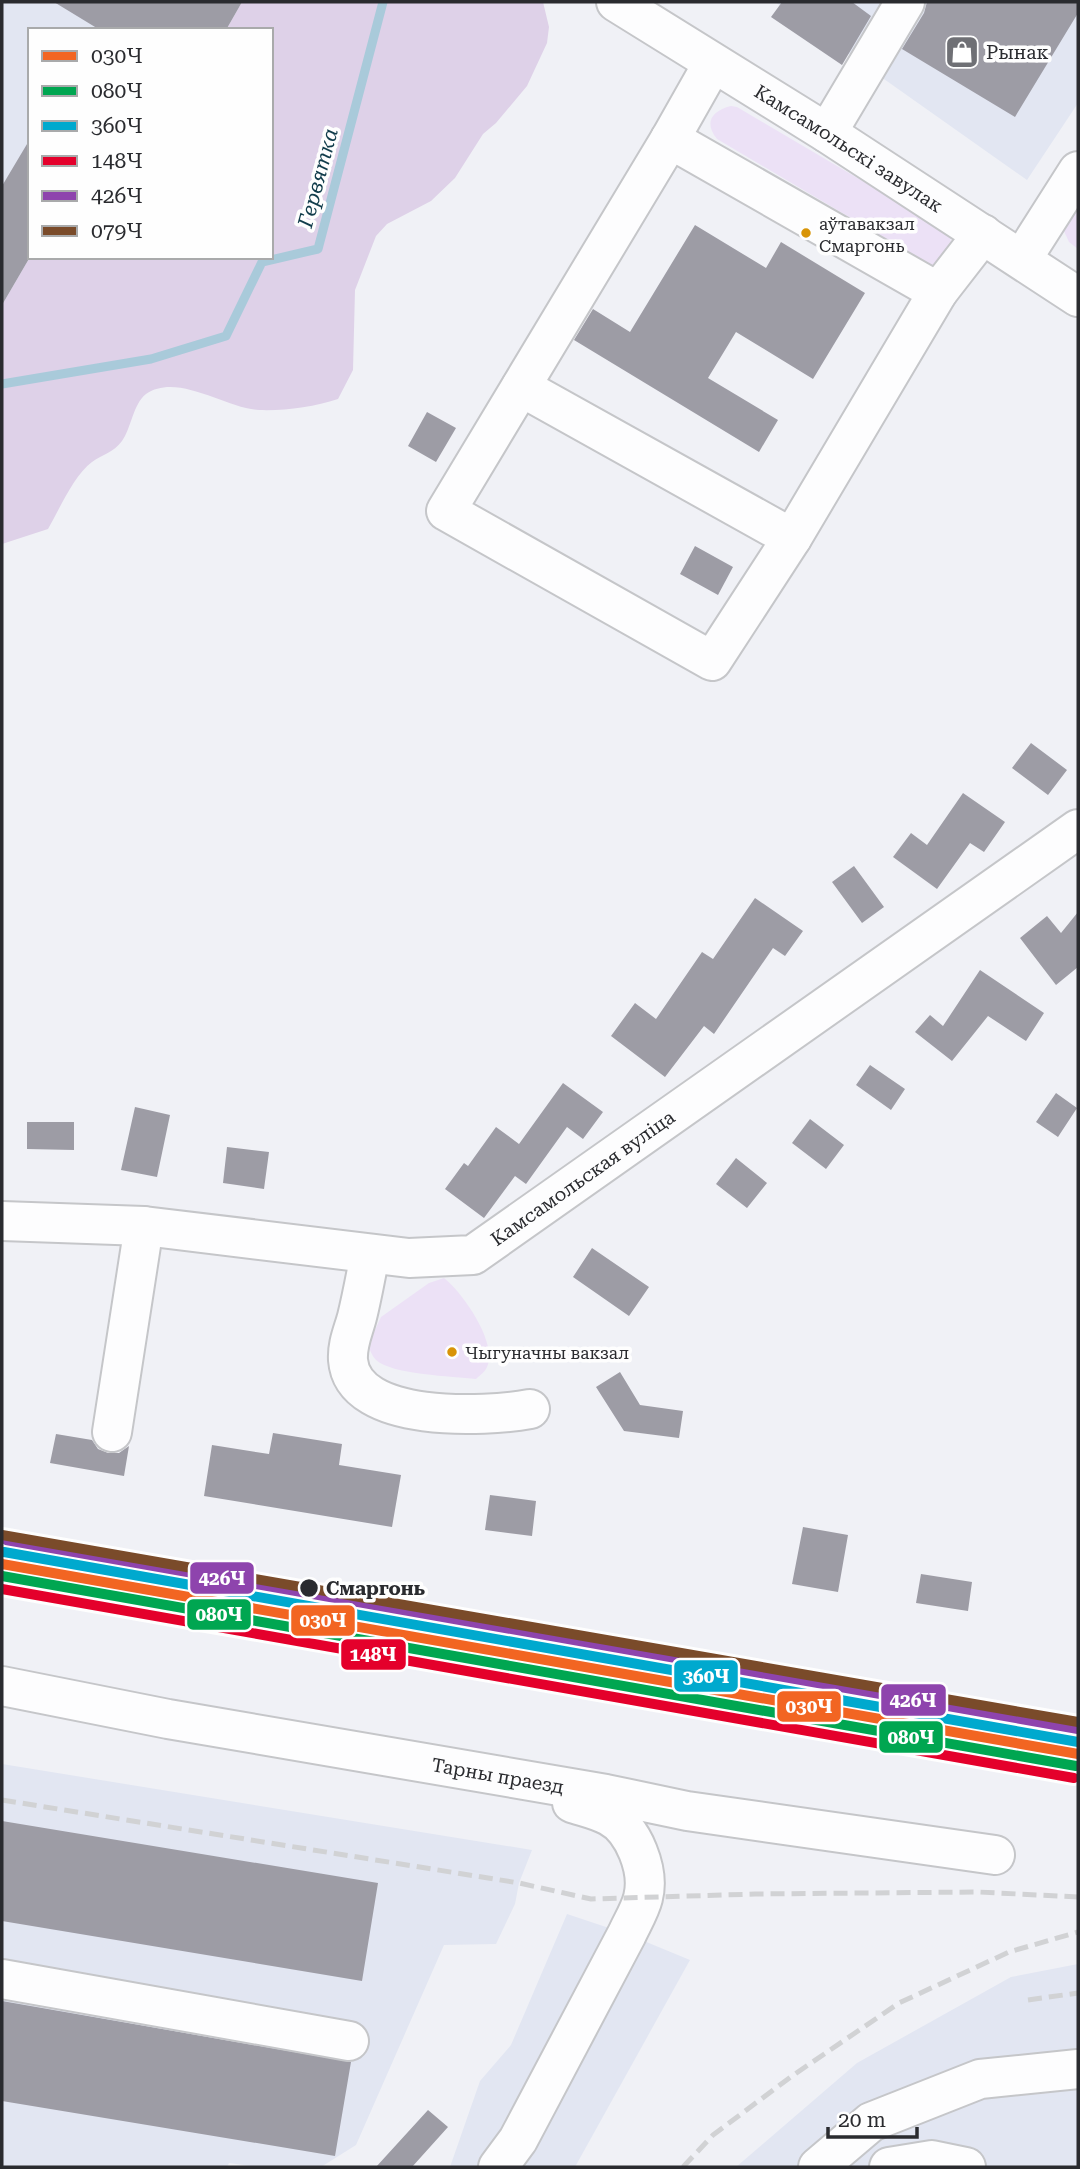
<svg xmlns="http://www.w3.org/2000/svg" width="1080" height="2169" font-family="'Roboto Serif',serif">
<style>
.built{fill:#e2e6f2}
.green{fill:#ece1f6}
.forest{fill:#ded1e8}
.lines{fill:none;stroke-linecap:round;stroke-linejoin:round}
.stream{stroke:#a9cada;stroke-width:9}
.building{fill:#9d9ca5}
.minor-casing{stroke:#c5c6c9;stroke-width:42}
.minor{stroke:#fdfdfe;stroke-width:38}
.rail{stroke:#d1d2d4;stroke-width:5;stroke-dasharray:14 7;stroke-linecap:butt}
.rail-1-casing{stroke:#fefefe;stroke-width:16}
.rail-2-casing{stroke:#fefefe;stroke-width:16}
.rail-3-casing{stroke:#fefefe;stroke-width:16}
.rail-4-casing{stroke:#fefefe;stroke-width:16}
.rail-5-casing{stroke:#fefefe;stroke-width:16}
.rail-6-casing{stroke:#fefefe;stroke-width:16}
.rail-1{stroke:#f26522;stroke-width:10}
.rail-2{stroke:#00a651;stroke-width:10}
.rail-3{stroke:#00a9ce;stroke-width:10}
.rail-4{stroke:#e4002b;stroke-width:10}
.rail-5{stroke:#8e44ad;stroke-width:10}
.rail-6{stroke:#7a4b2a;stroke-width:10}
.bus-dot{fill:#d89407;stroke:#fefefe;stroke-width:2.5}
.stop-dot{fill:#2a2b2f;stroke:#fefefe;stroke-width:2.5}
.labels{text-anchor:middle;stroke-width:7;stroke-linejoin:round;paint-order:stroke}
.bus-label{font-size:17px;fill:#2a2b2f;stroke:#fefefe;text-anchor:start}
.poi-label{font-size:19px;fill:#2a2b2f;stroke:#fefefe;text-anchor:start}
.street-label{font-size:19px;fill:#2a2b2f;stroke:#fefefe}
.stop-label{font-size:19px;font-weight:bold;fill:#2a2b2f;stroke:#fefefe;text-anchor:start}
.water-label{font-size:21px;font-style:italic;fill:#113c4b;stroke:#fefefe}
.line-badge{stroke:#fefefe;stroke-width:2.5}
.badge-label{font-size:19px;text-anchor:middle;font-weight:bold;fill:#fff}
</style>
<rect width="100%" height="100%" fill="#f0f1f6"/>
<path class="built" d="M2 2H242L226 30H30V257L2 305Z
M775 2H1078V103L1027 180Z
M2 1764 532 1850 519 1883 515 1904 496 1944 444 1945 356 2145 321 2167H257L229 2163 227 2167H2Z
M567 1914 627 1934 690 1960 575 2167H450L480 2081 511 2045Z
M1078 1964V2167H736L857 2063 1011 1977Z"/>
<path class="green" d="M731 106 737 107 949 232 952 247 944 264 932 266 717 139C704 123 711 111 731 106Z
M1078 192V249L1069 242 1063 229Z
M444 1278C463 1293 498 1343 487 1367 485 1372 480 1375 476 1379 452 1376 393 1375 376 1360 372 1356 370 1350 368 1345L381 1317 429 1283Z"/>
<path class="forest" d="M242 2H543L549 27 547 43 527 86 496 123 483 134 455 178 431 201 387 224 376 236 355 290 353 370 338 399C314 407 284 411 259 410 225 408 177 372 146 394 133 404 131 429 122 441 113 453 103 454 92 462 74 475 59 510 48 529L2 544V305L30 257H271V30H226Z"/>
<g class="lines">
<path class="stream" d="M2 384 151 359 226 336 262 262 318 249 383 2"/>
</g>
<path class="building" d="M54 2H242L226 30H100Z
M782 2H852L871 16 842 65 771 17Z
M927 2H1078V13L1015 117 902 49 924 13Z
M30 139V257L2 305V186Z
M695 225 766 268 781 242 865 293 813 379 736 332 708 378 778 420 759 452 574 340 593 309 630 332Z
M427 412 456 428 436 462 408 446Z
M695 546 733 567 718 595 680 574Z
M1031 743 1067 770 1048 795 1012 768Z
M963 793 1005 822 984 852 970 843 937 889 893 857 911 833 927 845Z
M854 866 884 907 862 923 832 882Z
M755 898 803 931 785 956 773 948 714 1034 704 1026 665 1077 611 1036 635 1003 656 1019 702 952 713 959Z
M1078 912V967L1056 985 1020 938 1047 916 1061 933Z
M980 970 1044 1013 1026 1041 988 1016 952 1061 915 1032 930 1015 943 1026Z
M870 1065 905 1089 891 1110 856 1085Z
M563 1083 603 1112 583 1139 567 1127 526 1184 515 1176 484 1218 445 1189 464 1163 468 1166 496 1127 519 1144Z
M1056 1093 1077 1108 1058 1137 1036 1122Z
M135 1107 170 1115 157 1177 121 1170Z
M810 1119 844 1145 826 1169 792 1143Z
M27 1122H74V1150L27 1149Z
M227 1147 269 1152 264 1189 223 1183Z
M736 1158 767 1183 747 1208 716 1184Z
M592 1248 649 1287 629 1316 573 1277Z
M620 1372 640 1405 683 1411 679 1438 624 1431 596 1387Z
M273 1433 342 1444 339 1465 401 1475 392 1527 204 1496 212 1445 269 1454Z
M56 1434 92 1440 98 1449 108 1453H119L129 1446 124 1476 50 1463Z
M490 1495 536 1501 532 1536 485 1530Z
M803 1527 848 1535 838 1592 792 1584Z
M921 1574 972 1582 968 1611 916 1603Z
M2 1821 378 1883 362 1981 2 1921Z
M2 2001 351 2062 335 2156 2 2101Z
M428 2110 448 2127 412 2167H376Z"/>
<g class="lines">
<g class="minor-casing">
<g id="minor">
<path id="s1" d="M616 2 827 133 1078 297"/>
<path d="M713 63 670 139 446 511 712 661 792 538 938 292 983 234"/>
<path d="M827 133 905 2"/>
<path d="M670 139 938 292"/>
<path d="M1022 259 1078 171"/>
<path d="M521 387 792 538"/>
<path id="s2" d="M2 1221 144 1226 409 1258 473 1255 1078 829"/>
<path d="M370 1254C366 1275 362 1297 357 1317 353 1332 347 1344 348 1360 353 1424 486 1417 530 1409"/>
<path d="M112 1432 144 1226"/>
<path id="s3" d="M2 1686 168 1719 606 1794 687 1811 995 1855"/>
<path d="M2 1979 349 2041"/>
<path d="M498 2167 518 2140 627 1934C632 1923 640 1910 643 1898 650 1871 634 1829 609 1816 598 1810 584 1807 572 1803"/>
<path d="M818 2167 871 2122 980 2079 1078 2069"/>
<path d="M889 2167 932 2160 966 2167"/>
</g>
</g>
<use href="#minor" class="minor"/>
<path class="rail" d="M2 1800 519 1883 591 1899 755 1894 978 1892 1078 1897
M1028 2000 1078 1993
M683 2167 713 2135 792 2076 899 2003 1009 1952 1078 1932"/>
<g class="rail-1-casing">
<path id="rail-1" d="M2 1564 1078 1754"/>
</g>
<g class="rail-2-casing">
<path id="rail-2" d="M2 1576 1076 1766"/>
</g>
<g class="rail-3-casing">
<path id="rail-3" d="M4 1552 1078 1742"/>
</g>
<g class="rail-4-casing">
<path id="rail-4" d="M2 1589 1074 1778"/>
</g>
<g class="rail-5-casing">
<path id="rail-5" d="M6 1540 1078 1729"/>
</g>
<g class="rail-6-casing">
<path id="rail-6" d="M2 1535 1078 1722"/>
</g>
<use href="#rail-1" class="rail-1"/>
<use href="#rail-2" class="rail-2"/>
<use href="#rail-3" class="rail-3"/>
<use href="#rail-4" class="rail-4"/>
<use href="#rail-5" class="rail-5"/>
<use href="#rail-6" class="rail-6"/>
</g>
<defs>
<g id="shop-square" transform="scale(1.75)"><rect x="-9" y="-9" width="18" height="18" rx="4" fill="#6f7075" stroke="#fefefe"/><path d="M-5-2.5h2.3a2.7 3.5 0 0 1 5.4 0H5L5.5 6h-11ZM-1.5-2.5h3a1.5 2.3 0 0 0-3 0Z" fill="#fff"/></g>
</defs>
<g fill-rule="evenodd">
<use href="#shop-square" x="962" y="52"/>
</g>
<g class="bus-dot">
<circle cx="806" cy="233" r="6"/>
<circle cx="452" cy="1352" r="6"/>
</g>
<circle class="stop-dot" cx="309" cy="1588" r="10"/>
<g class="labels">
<g class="bus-label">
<text x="819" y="230">аўтавакзал<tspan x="819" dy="22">Смаргонь</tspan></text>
<text x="465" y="1359">Чыгуначны вакзал</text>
</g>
<g class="poi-label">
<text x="986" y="59">Рынак</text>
</g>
<g class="street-label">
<text dy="7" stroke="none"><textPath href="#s1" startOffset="275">Камсамольскі завулак</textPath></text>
<text dy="7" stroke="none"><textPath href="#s2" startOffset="607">Камсамольская вуліца</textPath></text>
<text dy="7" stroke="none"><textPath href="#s3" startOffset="504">Тарны праезд</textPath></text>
</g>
<g class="stop-label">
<text x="326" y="1595">Смаргонь</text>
</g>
<g class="water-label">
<text transform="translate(318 178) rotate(-75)" y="7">Гервятка</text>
</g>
</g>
<g class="line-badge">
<rect x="189" y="1561" width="66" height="34" rx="7" fill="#8e44ad"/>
<rect x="186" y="1598" width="66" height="33" rx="7" fill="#00a651"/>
<rect x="290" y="1604" width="66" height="33" rx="7" fill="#f26522"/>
<rect x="340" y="1638" width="67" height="33" rx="7" fill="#e4002b"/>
<rect x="673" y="1659" width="66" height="34" rx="7" fill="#00a9ce"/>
<rect x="880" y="1683" width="67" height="34" rx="7" fill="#8e44ad"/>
<rect x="776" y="1690" width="66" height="33" rx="7" fill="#f26522"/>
<rect x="878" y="1720" width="66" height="34" rx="7" fill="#00a651"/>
</g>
<g class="badge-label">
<text x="222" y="1585">426Ч</text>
<text x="219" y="1621">080Ч</text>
<text x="323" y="1627">030Ч</text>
<text x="373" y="1661">148Ч</text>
<text x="706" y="1683">360Ч</text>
<text x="913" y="1707">426Ч</text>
<text x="809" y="1713">030Ч</text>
<text x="911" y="1744">080Ч</text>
</g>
<rect width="1080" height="2169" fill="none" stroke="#2a2b2f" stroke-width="7"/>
<rect x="28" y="28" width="245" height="231" fill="#fefefe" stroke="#a9aaab" stroke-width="2"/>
<rect x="42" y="51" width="35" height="10" fill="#f26522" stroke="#a9aaab" stroke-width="2"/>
<text x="91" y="63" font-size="21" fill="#2a2b2f">030Ч</text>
<rect x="42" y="86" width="35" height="10" fill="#00a651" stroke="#a9aaab" stroke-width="2"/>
<text x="91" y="98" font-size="21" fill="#2a2b2f">080Ч</text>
<rect x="42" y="121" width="35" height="10" fill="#00a9ce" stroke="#a9aaab" stroke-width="2"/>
<text x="91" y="133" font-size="21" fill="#2a2b2f">360Ч</text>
<rect x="42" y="156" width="35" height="10" fill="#e4002b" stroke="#a9aaab" stroke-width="2"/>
<text x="91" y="168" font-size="21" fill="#2a2b2f">148Ч</text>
<rect x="42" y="191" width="35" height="10" fill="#8e44ad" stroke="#a9aaab" stroke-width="2"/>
<text x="91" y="203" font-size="21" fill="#2a2b2f">426Ч</text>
<rect x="42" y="226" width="35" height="10" fill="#7a4b2a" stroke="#a9aaab" stroke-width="2"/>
<text x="91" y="238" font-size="21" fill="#2a2b2f">079Ч</text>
<path d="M828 2127v10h89v-10" fill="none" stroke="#2a2b2f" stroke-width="3.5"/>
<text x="838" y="2127" font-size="21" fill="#2a2b2f" stroke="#fefefe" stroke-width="5" paint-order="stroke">20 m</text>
</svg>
